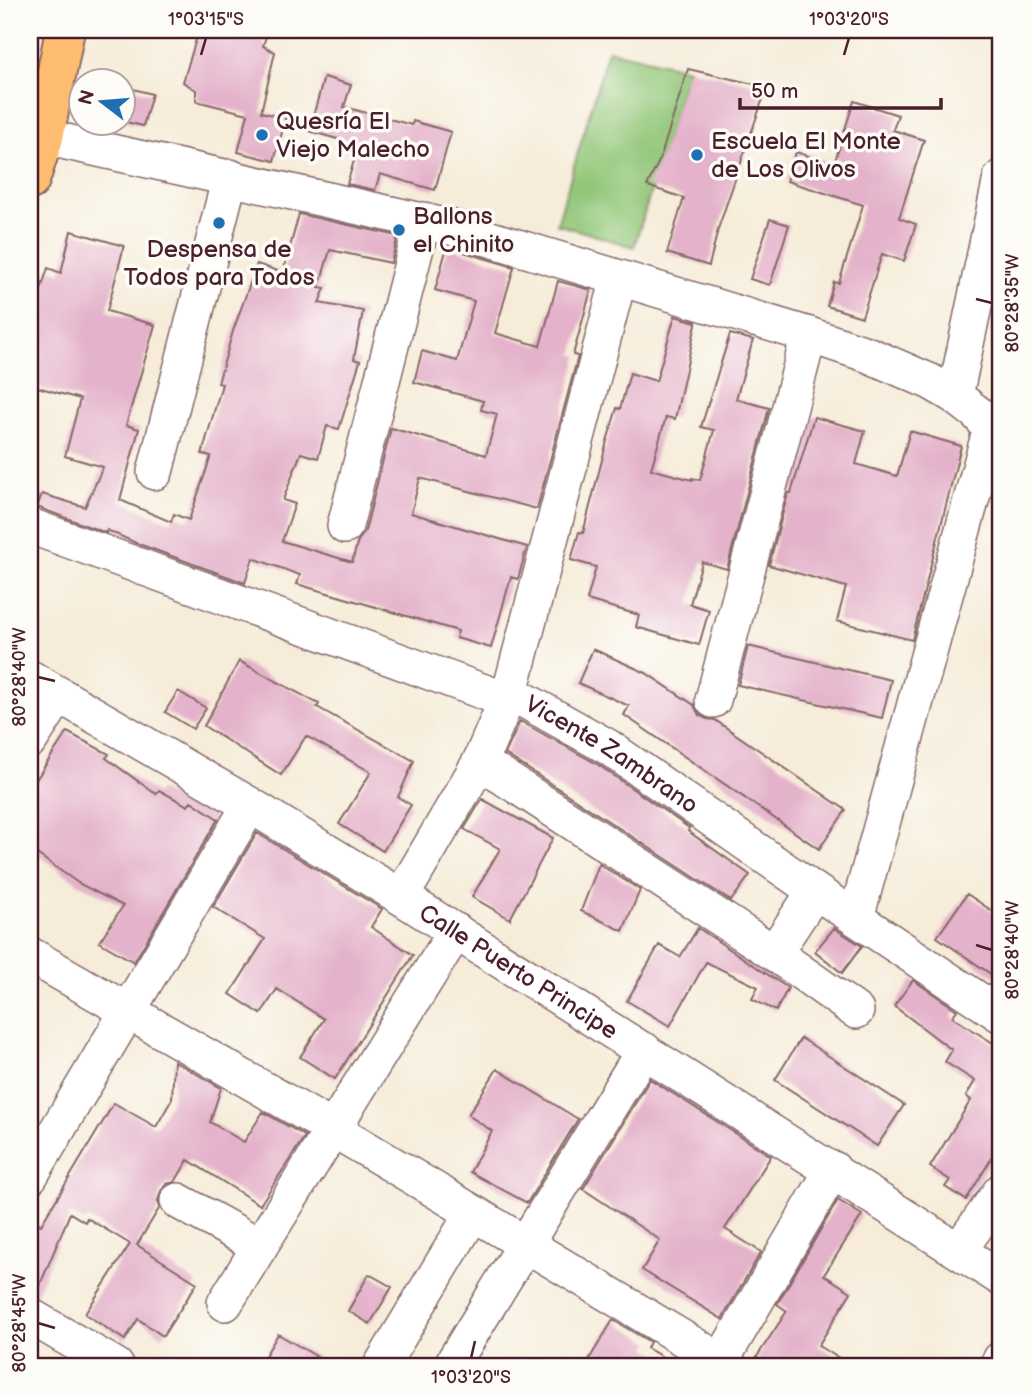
<svg xmlns="http://www.w3.org/2000/svg" width="1031" height="1396" font-family="'Balsamiq Sans',sans-serif">
<style>
.green{fill:#91c677;stroke:#6e7251;stroke-width:2}
.building{fill:#e4b2ca}
.lines{fill:none;stroke-linecap:round;stroke-linejoin:round}
.minor-casing{stroke:#866768;stroke-width:38}
.major-casing{stroke:#866768;stroke-width:42}
.minor{stroke:#fff;stroke-width:35}
.major{stroke:#fdbc70;stroke-width:38}
.ticks{fill:none;stroke:#4a1f2b;stroke-width:2.5}
.poi-dot{fill:#1f6fb2;stroke:#fdfcf7;stroke-width:2.5}
.labels{text-anchor:middle;stroke-width:7;stroke-linejoin:round;paint-order:stroke}
.poi-label{font-size:24px;fill:#4a1f2b;stroke:#fdfcf7;text-anchor:start}
.street-label{font-size:24px;fill:#4a1f2b;stroke:#fdfcf7}
.neatline{fill:none;stroke:#4a1f2b;stroke-width:2.5}
.ticks-label{font-size:18px;text-anchor:middle;fill:#4a1f2b}
</style>
<rect width="100%" height="100%" fill="#fdfcf7"/>
<filter id="ink" filterUnits="userSpaceOnUse"><feTurbulence type="fractalNoise" baseFrequency=".0143" numOctaves="2"/><feDisplacementMap in="SourceGraphic" scale="14" xChannelSelector="R" yChannelSelector="G"/><feConvolveMatrix kernelMatrix="1 2 1 2 8 2 1 2 1" color-interpolation-filters="sRGB"/></filter>
<filter id="wash" filterUnits="userSpaceOnUse"><feTurbulence type="fractalNoise" baseFrequency=".00686" numOctaves="4" result="noise"/><feDisplacementMap in="SourceGraphic" scale="28" xChannelSelector="R" yChannelSelector="G"/><feGaussianBlur stdDeviation="1.57" result="paint"/><feColorMatrix in="noise" values="0 0 0 0 0 0 0 0 0 0 0 0 0 0 0 0 0 1.4 0 .05"/><feComposite in="paint" operator="in"/></filter>
<g filter="url(#wash)">
<rect width="100%" height="100%" fill="#f6ecd9"/>
<path class="green" d="M608 50 688 69 634 247 557 224Z"/>
<g id="blocks">
<path class="building" d="M230 30 267 33 263 46 275 52 261 112 286 118 274 161 238 152 248 114 196 101V90L183 82 197 36 223 40Z
M688 69 767 87 718 229 709 266 667 253 684 198 647 186 660 159Z
M324 77 351 85 344 107 412 125 413 121 451 132 435 190 380 174 375 190 347 184 356 154 338 149 341 140 309 131Z
M122 86 152 94 143 126 122 121Z
M854 101 898 115 893 130 924 140 899 218 916 224 904 261 882 254 862 317 827 306 834 282 839 283 863 205 787 181 796 152 834 164Z
M299 214 398 236 391 263 330 250 319 287 325 288 319 303 363 311 354 359 360 361 339 429 327 426 318 458 301 453 283 500 295 504 282 541 352 562 358 541 365 531 391 428 486 455 497 414 481 410 483 401 414 382 422 351 457 361 474 301 435 290 447 247 514 267 495 333 540 346 558 281 591 290 573 355 578 356 537 509 420 478 411 513 527 547 518 579 511 577 491 648 456 638 458 631 297 584 300 575 253 558 245 583 136 543 107 530 106 533 37 507 42 494 85 507 103 467 65 456 80 399 30 385V323L48 268 61 273 71 231 124 246 107 311 155 325 126 425 139 429 120 500 171 522 174 514 189 520 211 456 202 454 222 384 218 383 233 331 257 264 283 273Z
M770 219 789 225 770 285 750 279Z
M675 316 696 322V324L675 419 666 417 651 469 692 480V478L700 480 714 430 701 427 730 334 753 340 736 399 769 408 727 569 702 562 690 604 709 610 699 645 636 627 639 615 587 600 596 567 571 560 579 532 583 533 607 441 617 408 620 409 630 373 656 381Z
M814 417 865 431 856 464 897 476 910 431 961 446 912 640 837 621 846 587 769 565 788 493H791Z
M748 646 891 680 882 718 738 685Z
M593 649 646 673 694 705 699 715 707 719 715 720 846 810 819 849 624 715 629 706 578 683Z
M239 661 319 704 317 707 414 761 398 797 411 805 383 851 339 824 371 772 306 736 281 775 204 726Z
M178 691 206 708 193 729 165 712Z
M520 721 597 764 689 828 688 831 750 875 731 901 505 754Z
M67 732 109 754 106 758 156 794 159 790 188 806 191 801 218 819 134 962 99 942 123 906 78 883 30 849V789Z
M482 799 553 838 510 919 472 897 500 849 464 829Z
M257 833 382 909 371 927 413 955 335 1079 300 1057 324 1019 277 989 261 1014 230 994 265 939 213 907Z
M599 864 640 890 623 931 581 911Z
M967 894 1001 917V981L937 937Z
M698 928 788 988 776 1011 752 999 758 987 706 962 670 1026 627 1001 659 945 680 957Z
M834 928 862 946 842 973 815 951Z
M913 980 957 1010 952 1017 1001 1048V1143L966 1200 945 1187 950 1180 930 1167 971 1100 966 1096 975 1081 945 1062 952 1050 894 1006Z
M801 1038 904 1105 877 1146 775 1080Z
M174 1061 221 1088 210 1122 244 1142 263 1112 305 1136 260 1205 188 1160 175 1182 167 1184 161 1191 158 1201 160 1207 137 1245 197 1283 163 1336 138 1319 125 1340 85 1314 130 1244 87 1218 85 1222 70 1213 35 1297 30 1296V1220L41 1225 114 1103 156 1127 172 1099Z
M497 1069 578 1119 527 1203 470 1172 492 1131 468 1115Z
M650 1079 771 1156 725 1229 761 1252 722 1319 642 1270 660 1240 583 1189Z
M838 1200 862 1215 824 1275 851 1292 818 1346 853 1366H768L756 1358 787 1311 777 1304Z
M369 1274 392 1287 370 1324 348 1311Z
M613 1320 650 1342 647 1348 678 1366H585Z
M278 1334 333 1366H259Z"/>
</g>
</g>
<g filter="url(#ink)">
<use href="#blocks" fill-opacity="0" stroke="#866768" stroke-width="2"/>
<g class="lines">
<g class="minor-casing">
<g id="minor">
<path d="M44 137 454 228 809 335 869 355 931 382 955 396 977 413 1001 439"/>
<path d="M955 396 1001 178"/>
<path d="M155 472 230 177"/>
<path id="s1" d="M30 526 506 700 510 692 608 747 815 891 1001 1015"/>
<path d="M345 526 423 220"/>
<path id="s2" d="M30 678 250 805 401 897 1001 1278"/>
<path d="M713 700 809 335"/>
<path d="M30 740 59 695"/>
<path d="M480 762 774 953 815 891"/>
<path d="M401 897 480 762 510 692 619 278"/>
<path d="M856 918 991 428"/>
<path d="M774 953 856 1011"/>
<path d="M30 955 333 1129 729 1366"/>
<path d="M30 1176 250 805"/>
<path d="M178 1201 260 1246 456 931"/>
<path d="M959 1250 1001 1191"/>
<path d="M225 1303 260 1246"/>
<path d="M30 1316 116 1366"/>
<path d="M381 1366 473 1213"/>
<path d="M451 1366 644 1050"/>
<path d="M718 1366 833 1169"/>
<path d="M997 1366 1001 1359"/>
</g>
</g>
<g class="major-casing">
<path id="major" d="M30 180 44 137 65 30"/>
</g>
<use href="#minor" class="minor"/>
<use href="#major" class="major"/>
</g>
</g>
<path class="ticks" d="M201 55 206 38M844 55 849 38M976 299 992 303M38 677 55 681M976 945 992 950M38 1323 55 1328M471 1358 475 1341"/>
<g class="poi-dot">
<circle cx="262" cy="135" r="7"/>
<circle cx="697" cy="155" r="7"/>
<circle cx="219" cy="223" r="7"/>
<circle cx="399" cy="230" r="7"/>
</g>
<g class="labels">
<g class="poi-label">
<text x="276" y="129">Quesría El<tspan x="276" dy="28">Viejo Malecho</tspan></text>
<text x="711" y="149">Escuela El Monte<tspan x="711" dy="28">de Los Olivos</tspan></text>
<text x="413" y="224">Ballons<tspan x="413" dy="28">el Chinito</tspan></text>
<text x="219" y="257" text-anchor="middle">Despensa de<tspan x="219" dy="28">Todos para Todos</tspan></text>
</g>
<g class="street-label">
<text dy="8" stroke="none"><textPath href="#s1" startOffset="635">Vicente Zambrano</textPath></text>
<text dy="8" stroke="none"><textPath href="#s2" startOffset="570">Calle Puerto Principe</textPath></text>
</g>
</g>
<rect width="1031" height="1396" fill="none" stroke="#fdfcf7" stroke-width="77"/>
<g transform="translate(102 102) rotate(286)"><circle r="33" fill="#fdfcf7" stroke="#b5a4a5" stroke-width="2"/>
<path d="M0-5L12 26L0 18L-12 26Z" fill="#1f6fb2"/>
<text y="-10" font-size="19" font-weight="bold" text-anchor="middle" fill="#4a1f2b">N</text>
</g>
<path d="M740 98v10h201v-10" fill="none" stroke="#4a1f2b" stroke-width="3.5"/>
<text x="751" y="98" font-size="21" fill="#4a1f2b" stroke="#fdfcf7" stroke-width="5" paint-order="stroke">50 m</text>
<rect x="38" y="38" width="954" height="1320" class="neatline"/>
<g class="ticks-label">
<text x="206" y="25">1°03'15"S</text>
<text x="849" y="25">1°03'20"S</text>
<text transform="translate(1012 303) rotate(-90)" y="6">80°28'35"W</text>
<text transform="translate(19 677) rotate(-90)" y="6">80°28'40"W</text>
<text transform="translate(1012 950) rotate(-90)" y="6">80°28'40"W</text>
<text transform="translate(19 1323) rotate(-90)" y="6">80°28'45"W</text>
<text x="471" y="1383">1°03'20"S</text>
</g>
</svg>
